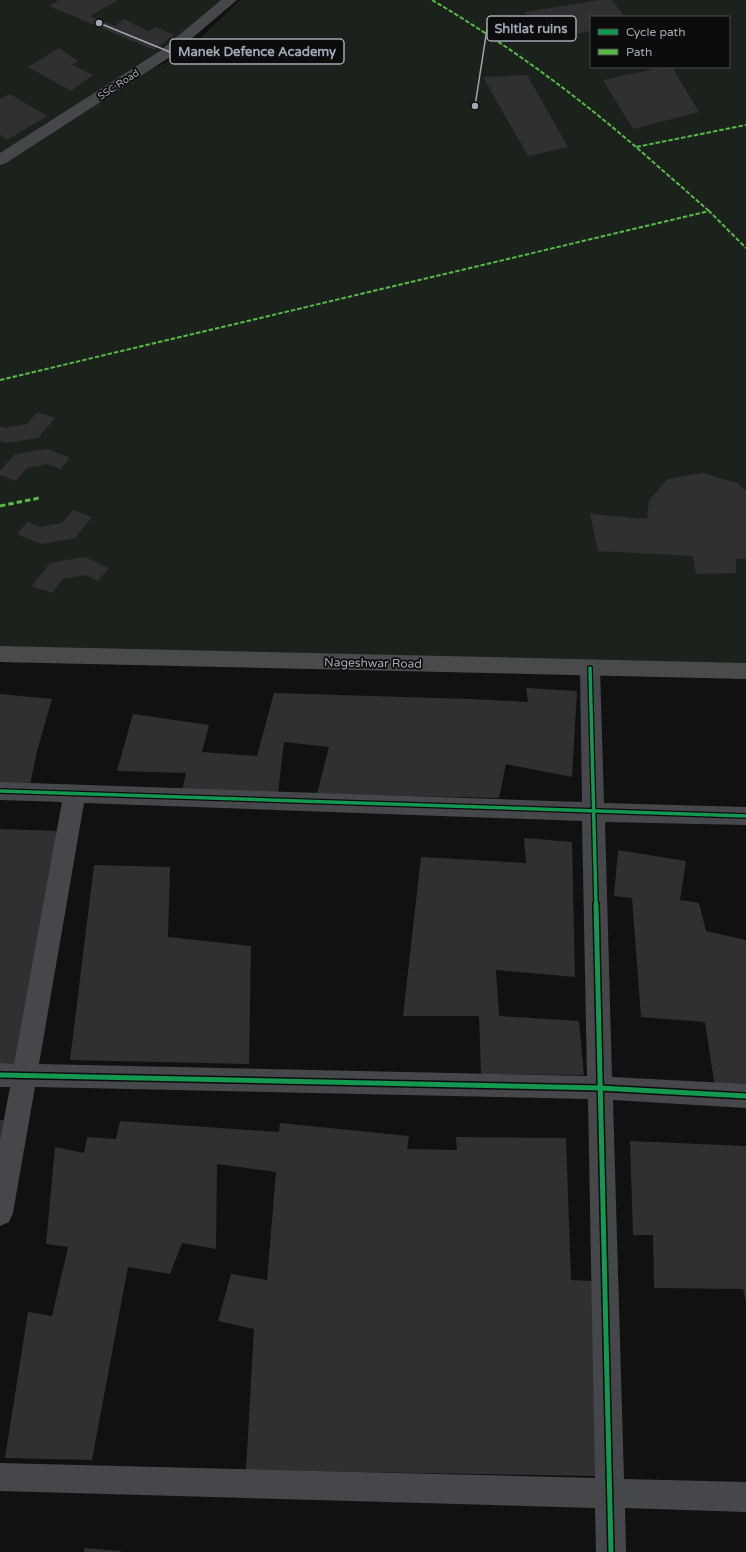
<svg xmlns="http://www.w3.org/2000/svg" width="746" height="1552" font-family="'Varela Round',sans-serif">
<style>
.green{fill:#1b221c;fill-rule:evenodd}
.building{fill:#303032}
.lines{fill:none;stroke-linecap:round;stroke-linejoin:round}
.minor{fill:#46474a;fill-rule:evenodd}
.major{fill:#484a4c;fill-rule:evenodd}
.quiet-far1{stroke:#58b947;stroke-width:2;stroke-dasharray:4.5 2;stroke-linecap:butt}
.quiet{stroke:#58b947;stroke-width:3;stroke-dasharray:5.5 3;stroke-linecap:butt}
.cycleway-far1-casing{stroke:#0c0c0d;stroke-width:6}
.cycleway-casing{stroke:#0c0c0d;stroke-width:8}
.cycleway-far1{stroke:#139951;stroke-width:3.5}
.cycleway{stroke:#139951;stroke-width:5}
.labels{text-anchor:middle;stroke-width:3.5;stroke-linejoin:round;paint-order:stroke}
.far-street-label{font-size:10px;fill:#a2a8b3;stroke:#0c0c0d}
.street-label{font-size:12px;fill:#a2a8b3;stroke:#0c0c0d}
.leader{fill:none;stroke:#a2a8b3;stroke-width:1.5}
.callout-dot{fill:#a2a8b3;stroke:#0c0c0d;stroke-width:1.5}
.callout{fill:#0c0c0d;stroke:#a2a8b3;stroke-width:1.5}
.callout-label{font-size:13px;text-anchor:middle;font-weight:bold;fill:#a2a8b3}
</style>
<rect width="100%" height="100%" fill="#111112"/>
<path class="green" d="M0 0H230L128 79 182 56 240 0H746V671L0 654ZM591 17H729V67H591Z"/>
<path class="building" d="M59 0H118L90 16 115 26 124 19 148 31 156 27 174 35 154 50 49 6Z
M600 0H612L625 17H591V31L543 41 525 12Z
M59 48 78 61 72 65 93 75 71 91 28 67Z
M664 67H672L699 112 633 129 603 80Z
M527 75 568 147 528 156 483 77Z
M10 94 47 116 7 140 0 135V99Z
M37 412 55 418 38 438 6 443 0 441V426L6 428 27 424Z
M48 449 70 458 60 469 48 464 27 468 16 481 0 475V471L15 454Z
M702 473 737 483 746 490V559H736V573L696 574 693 556 598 551 590 514 647 519 649 500 668 479Z
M73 510 92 517 75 538 41 544 17 534 28 522 40 527 62 523Z
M85 557 109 568 98 581 85 575 63 579 52 593 32 586 50 563Z
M526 688 577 691 572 777 506 764 499 798 317 794 329 747 284 742 278 793 182 791 186 773 117 771 133 714 209 725 202 752 257 756 274 693 470 699 528 702Z
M0 694 52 699 37 751 30 785 0 783Z
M0 829 59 831 14 1065 0 1066Z
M524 838 572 842 575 977 496 970 499 1016 579 1021 584 1075 481 1074 479 1016H403L421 857 526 863Z
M618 850 686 861 680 900 699 903 706 931 746 940V1088H715L705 1022 641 1017 632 898 614 896Z
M94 865 170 867 168 937 251 946 249 1064 70 1060Z
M0 1120H5L0 1144Z
M120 1121 279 1132 280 1123 409 1136 407 1149 457 1150 456 1137 566 1138 571 1280 592 1281 596 1476 246 1470 254 1329 218 1321 231 1274 267 1280 276 1172 217 1164 216 1249 182 1243 170 1274 128 1267 92 1460 5 1458 28 1312 52 1316 68 1247 46 1244 55 1147 84 1153 87 1137 116 1139Z
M630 1141 746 1146V1302L743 1289 654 1288 653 1235H633Z
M84 1548 121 1551 120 1552H84Z"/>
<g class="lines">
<path class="minor" d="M221 0H237L170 57 6 163 0 165V153L160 51Z
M590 660 597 662 600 668 604 803 746 807V825L605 822 612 1077 746 1084V1108L613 1100 624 1479 746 1482V1512L625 1508 626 1552H596L595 1508 0 1491V1463L595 1478 588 1099 35 1087 13 1213 9 1222 0 1226V1141L10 1087H0V1063L14 1064 62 802 0 800V782L582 802 580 668 583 662ZM84 803 582 821 587 1076 39 1064Z"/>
<path class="major" d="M0 646 746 663V679L0 662Z"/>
<path class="quiet-far1" d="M432 0C505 43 572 92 636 147
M709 211 636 147 746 125
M0 380 709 211 746 248"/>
<path class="quiet" d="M0 506 39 498"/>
<g class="cycleway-far1-casing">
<path id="cycleway-far1" d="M590 668 596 905
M0 791 746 816"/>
</g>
<g class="cycleway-casing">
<path id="cycleway" d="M596 904 611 1552
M0 1075 600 1088 746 1096"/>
</g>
<use href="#cycleway-far1" class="cycleway-far1"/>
<use href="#cycleway" class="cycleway"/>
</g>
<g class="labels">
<g class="far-street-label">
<text transform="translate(118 84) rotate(-33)" y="4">SSC Road</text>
</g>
<g class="street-label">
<text transform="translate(373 663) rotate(1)" y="4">Nageshwar Road</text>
</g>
</g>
<path class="leader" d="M475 106L487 29M99 23L170 52"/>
<g class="callout-dot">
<circle cx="475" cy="106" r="4"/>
<circle cx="99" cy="23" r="4"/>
</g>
<g class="callout">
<rect x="487" y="16" width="89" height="25" rx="4"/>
<rect x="170" y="39" width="174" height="25" rx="4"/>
</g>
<g class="callout-label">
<text x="531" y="33">Shitlat ruins</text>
<text x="257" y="56">Manek Defence Academy</text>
</g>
<rect x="590" y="16" width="140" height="52" fill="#0c0c0d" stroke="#484a4f"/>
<rect x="598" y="29" width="20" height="6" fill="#139951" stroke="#484a4f"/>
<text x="626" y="36" font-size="12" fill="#a2a8b3">Cycle path</text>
<rect x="598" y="49" width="20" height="6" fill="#58b947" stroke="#484a4f"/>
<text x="626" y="56" font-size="12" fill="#a2a8b3">Path</text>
</svg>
